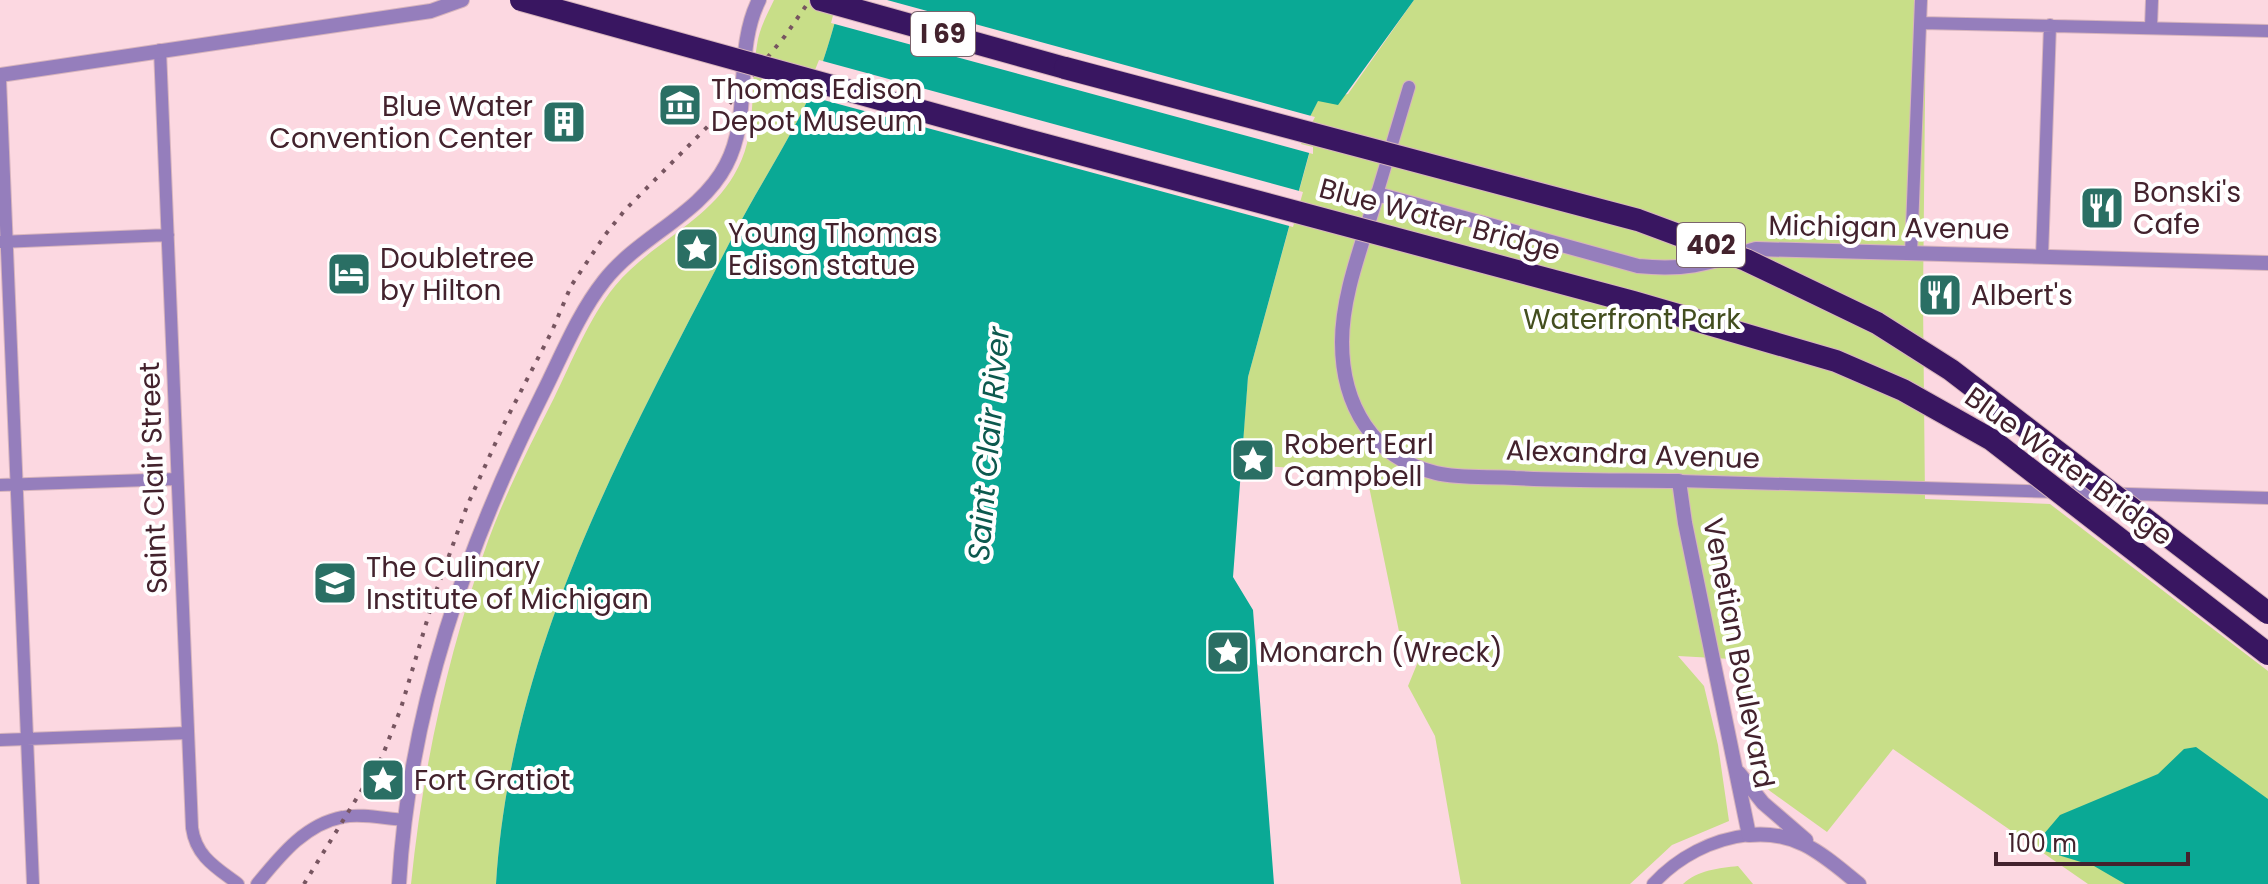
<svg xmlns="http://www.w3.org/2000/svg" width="2268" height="884" font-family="Poppins,sans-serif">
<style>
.green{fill:#c8de88}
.water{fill:#0aa995}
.pier{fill:#fcd8e1}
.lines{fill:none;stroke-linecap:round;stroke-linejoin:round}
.minor-casing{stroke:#d7b4bd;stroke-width:14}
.tertiary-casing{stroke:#d7b4bd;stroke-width:16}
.motorway-casing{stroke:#d7b4bd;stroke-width:24}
.minor{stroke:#957ebc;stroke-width:12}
.tertiary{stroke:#957ebc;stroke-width:14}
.motorway{stroke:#391661;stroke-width:22}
.rail{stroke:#775560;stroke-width:4;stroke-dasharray:4 8;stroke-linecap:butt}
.motorway-bridge-casing{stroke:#d7b4bd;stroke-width:24;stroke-linecap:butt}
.motorway-bridge{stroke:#391661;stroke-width:22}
.labels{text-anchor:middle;stroke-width:8;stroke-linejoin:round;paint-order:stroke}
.shield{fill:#fff;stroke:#7b646c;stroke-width:2}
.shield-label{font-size:26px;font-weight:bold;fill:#43222d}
.poi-label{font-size:28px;fill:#43222d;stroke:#fff;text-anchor:start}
.street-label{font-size:28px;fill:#43222d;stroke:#fff}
.park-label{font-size:28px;fill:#434e1f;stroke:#fff}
.water-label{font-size:30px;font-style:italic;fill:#0d594e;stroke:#fff}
</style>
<rect width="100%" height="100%" fill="#fcd8e1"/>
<path class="green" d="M774 0H841C832 33 823 66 809 97 787 145 757 189 733 236 626 444 511 644 496 884H411C423 766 448 653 488 541 506 492 530 445 554 398 572 361 589 318 615 286 649 244 706 223 734 175 759 134 749 90 757 45 759 29 767 15 774 0Z
M1414 0H1926L1923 300 1925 499 2050 504 2268 671V884H2088L1893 749 1827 832 1770 791 1755 776 1732 659 1678 656 1704 686 1718 745 1729 821 1672 845 1630 884H1461L1435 736 1408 686 1422 652 1429 643 1401 641 1366 472 1241 465 1248 377 1310 151 1295 147 1318 100 1348 94Z
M1738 866 1753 884H1683C1698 870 1719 868 1738 866Z"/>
<path class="water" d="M841 0H1414L1338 105 1318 101 1295 146 1310 150 1248 377 1233 577 1253 610 1274 884H496C511 644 626 444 733 236 757 189 787 145 809 97 823 66 832 33 841 0Z
M2196 747 2268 799V884H2125L2094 866 2045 851 2043 835 2060 815 2158 774 2184 749Z"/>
<path class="pier" d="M837 0H887L1315 117 1301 144 1313 147V154L831 23Z
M819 60 1303 192 1293 227 805 95Z"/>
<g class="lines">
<g class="minor-casing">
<path id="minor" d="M1921 23 2268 31
M2151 27 2152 0
M160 50 192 828C196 857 217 868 238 884
M0 79 33 884
M1377 194 1409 87
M0 242 168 235
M1911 253 1921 0
M2042 257 2050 25
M1679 481 2268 498
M0 485 177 479
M0 740 187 733
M257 884C280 856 305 824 343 817 362 813 386 819 405 820
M1653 884C1678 857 1712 839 1749 835"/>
</g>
<g class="tertiary-casing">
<path id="tertiary" d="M0 75 431 11 462 0
M1739 773 1763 803 1806 840
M399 884C409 710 466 547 543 393 562 355 578 314 604 281 639 236 700 215 726 165 753 114 733 52 759 0
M1859 884C1824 856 1798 830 1749 835L1685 523 1679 481C1625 480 1570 481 1515 478 1490 476 1460 479 1436 473 1372 458 1342 404 1342 342 1342 292 1364 241 1377 194L1638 266C1688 271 1709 263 1756 249L2268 263"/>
</g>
<g class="motorway-casing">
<path id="motorway" d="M821 0 1065 68"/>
</g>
<use href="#minor" class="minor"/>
<use href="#tertiary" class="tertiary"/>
<use href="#motorway" class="motorway"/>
<path class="rail" d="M304 884 382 757 401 708 434 597 467 506 505 422 552 331 571 286 605 235 625 210 726 108 785 36 810 0"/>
<g class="motorway-bridge-casing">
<path id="motorway-bridge" d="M521 0 1024 139 1633 302 1836 361 1903 390 1992 440 2268 654
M1065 68 1638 220 1746 260 1877 323 1951 370 2268 613"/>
</g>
<use href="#motorway-bridge" class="motorway-bridge"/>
</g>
<defs>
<g id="museum-square" transform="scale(2.3)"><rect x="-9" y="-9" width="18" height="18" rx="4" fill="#2a6f64" stroke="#fff"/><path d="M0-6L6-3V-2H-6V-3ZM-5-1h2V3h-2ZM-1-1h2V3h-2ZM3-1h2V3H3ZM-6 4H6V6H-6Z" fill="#fff"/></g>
<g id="building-square" transform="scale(2.3)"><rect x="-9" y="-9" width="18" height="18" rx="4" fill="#2a6f64" stroke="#fff"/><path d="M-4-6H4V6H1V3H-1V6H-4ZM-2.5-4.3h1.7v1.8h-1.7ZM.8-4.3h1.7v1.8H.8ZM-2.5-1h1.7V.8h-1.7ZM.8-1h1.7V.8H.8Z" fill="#fff"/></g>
<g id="restaurant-square" transform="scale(2.3)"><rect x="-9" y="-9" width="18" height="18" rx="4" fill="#2a6f64" stroke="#fff"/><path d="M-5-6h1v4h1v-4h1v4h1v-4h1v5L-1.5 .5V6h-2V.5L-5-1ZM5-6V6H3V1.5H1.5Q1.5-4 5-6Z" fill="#fff"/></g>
<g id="sight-square" transform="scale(2.3)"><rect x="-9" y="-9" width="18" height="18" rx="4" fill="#2a6f64" stroke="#fff"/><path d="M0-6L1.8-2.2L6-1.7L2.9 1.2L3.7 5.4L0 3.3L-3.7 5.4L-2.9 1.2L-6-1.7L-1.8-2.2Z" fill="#fff"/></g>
<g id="hotel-square" transform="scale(2.3)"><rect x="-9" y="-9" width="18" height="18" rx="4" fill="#2a6f64" stroke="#fff"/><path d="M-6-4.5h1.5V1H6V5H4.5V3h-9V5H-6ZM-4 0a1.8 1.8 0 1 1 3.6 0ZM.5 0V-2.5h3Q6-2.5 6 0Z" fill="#fff"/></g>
<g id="school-square" transform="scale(2.3)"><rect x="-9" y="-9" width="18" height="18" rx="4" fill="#2a6f64" stroke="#fff"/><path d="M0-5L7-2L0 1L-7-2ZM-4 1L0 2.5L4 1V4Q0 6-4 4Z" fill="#fff"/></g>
</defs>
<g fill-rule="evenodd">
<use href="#museum-square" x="680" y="105"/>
<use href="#building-square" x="564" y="122"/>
<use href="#restaurant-square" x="2102" y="208"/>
<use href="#sight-square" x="697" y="249"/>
<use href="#hotel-square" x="349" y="274"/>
<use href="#restaurant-square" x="1940" y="295"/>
<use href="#sight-square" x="1253" y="460"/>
<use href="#school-square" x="335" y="583"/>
<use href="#sight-square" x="1228" y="652"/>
<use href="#sight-square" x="383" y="780"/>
</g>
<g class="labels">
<g class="shield">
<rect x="911" y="12" width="64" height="44" rx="6"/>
<rect x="1677" y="223" width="68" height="44" rx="6"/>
</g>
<g class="shield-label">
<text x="943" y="43">I 69</text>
<text x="1711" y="254">402</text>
</g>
<g class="poi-label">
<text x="711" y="99">Thomas Edison<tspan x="711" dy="32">Depot Museum</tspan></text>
<text x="533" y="116" text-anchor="end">Blue Water<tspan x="533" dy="32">Convention Center</tspan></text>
<text x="2133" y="202">Bonski's<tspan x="2133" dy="32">Cafe</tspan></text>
<text x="728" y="243">Young Thomas<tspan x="728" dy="32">Edison statue</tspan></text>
<text x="380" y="268">Doubletree<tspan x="380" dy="32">by Hilton</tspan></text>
<text x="1971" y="305">Albert's</text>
<text x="1284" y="454">Robert Earl<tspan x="1284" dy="32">Campbell</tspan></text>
<text x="366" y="577">The Culinary<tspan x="366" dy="32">Institute of Michigan</tspan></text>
<text x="1259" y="662">Monarch (Wreck)</text>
<text x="414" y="790">Fort Gratiot</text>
</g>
<g class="street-label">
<text transform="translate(1440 219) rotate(15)" y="10">Blue Water Bridge</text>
<text transform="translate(1889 227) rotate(1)" y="10">Michigan Avenue</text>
<text transform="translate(1633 454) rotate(2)" y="10">Alexandra Avenue</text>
<text transform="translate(2069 466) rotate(36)" y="10">Blue Water Bridge</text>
<text transform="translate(153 478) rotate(-92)" y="10">Saint Clair Street</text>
<text transform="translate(1739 653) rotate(79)" y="10">Venetian Boulevard</text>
</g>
<g class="park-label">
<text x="1632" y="329">Waterfront Park</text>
</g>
<g class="water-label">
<text transform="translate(989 444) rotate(-85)" y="10">Saint Clair River</text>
</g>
</g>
<path d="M1996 852v12h192v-12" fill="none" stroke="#43222d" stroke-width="4"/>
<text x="2008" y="852" font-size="24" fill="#43222d" stroke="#ffffff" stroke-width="6" paint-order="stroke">100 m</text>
</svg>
